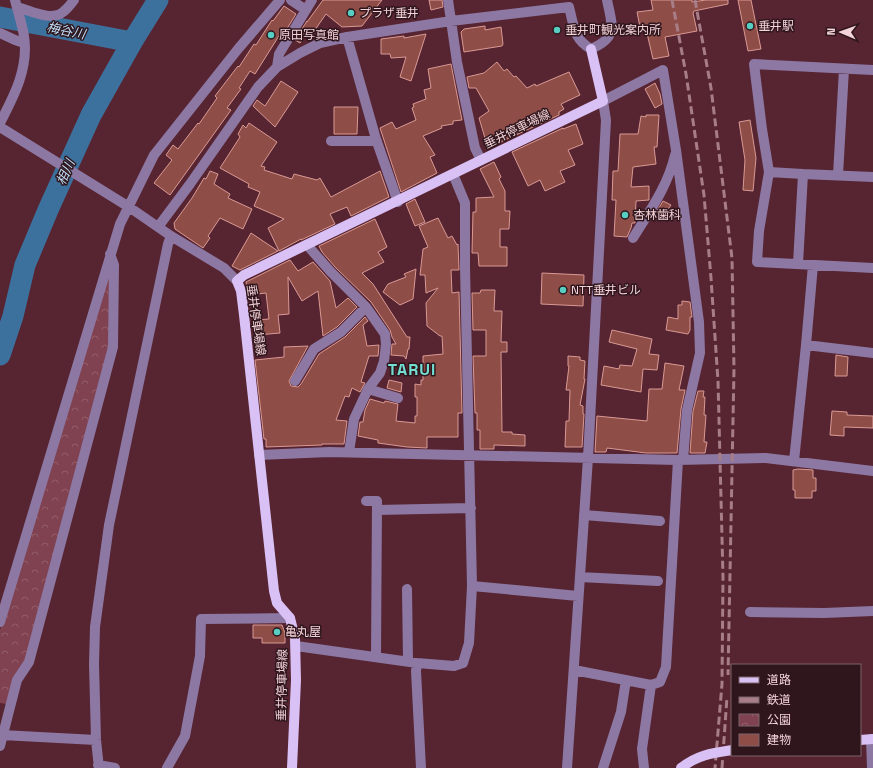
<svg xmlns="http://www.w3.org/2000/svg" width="873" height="768" font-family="'Space Grotesk','Noto Sans JP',sans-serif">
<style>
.park{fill:url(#park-crowns)}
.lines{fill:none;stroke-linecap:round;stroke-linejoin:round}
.river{stroke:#3d719d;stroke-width:21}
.building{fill:#8f4d48;stroke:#d99a94}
.minor{stroke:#8c78a3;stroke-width:10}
.major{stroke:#d9c1f5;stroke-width:10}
.rail{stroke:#a77e87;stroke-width:3;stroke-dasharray:8 4;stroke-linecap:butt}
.major-bridge{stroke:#d9c1f5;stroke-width:10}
.poi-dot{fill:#57cec1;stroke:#2e161c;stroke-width:1.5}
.labels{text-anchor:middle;stroke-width:3;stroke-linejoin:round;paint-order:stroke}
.poi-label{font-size:12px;fill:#f4d3d9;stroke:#2e161c;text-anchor:start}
.street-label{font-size:12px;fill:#f4d3d9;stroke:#2e161c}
.water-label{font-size:13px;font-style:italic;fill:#c2dff9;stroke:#2e161c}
.district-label{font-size:16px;font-weight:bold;letter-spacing:1px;fill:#74ded2;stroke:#2e161c}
</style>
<defs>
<pattern id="park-crowns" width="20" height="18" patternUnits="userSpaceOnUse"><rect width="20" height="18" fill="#804251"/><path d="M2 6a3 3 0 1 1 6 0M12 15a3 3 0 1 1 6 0" fill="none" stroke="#935c69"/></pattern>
</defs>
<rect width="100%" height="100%" fill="#572431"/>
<path class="park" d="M109 268 111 350 27 656 7 704 0 703V630Z"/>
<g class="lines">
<path class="river" d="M0 17 132 42
M0 355 13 316 25 265 48 210 91 115 132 42 158 0"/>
</g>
<path class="building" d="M323 0H382L362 26 342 27 326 14 310 37 306 34 300 43 295 40 307 21V22Z
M429 0H442L443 7 431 10Z
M651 0H692V2L706 0H728V4L694 11 693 13 697 31 665 37 669 56 653 59 646 29 642 30 641 26 640 27 637 12 653 10Z
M738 0H751L761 49 748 51Z
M284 6 296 14 285 32 282 31 255 74 250 71 239 88 241 89 227 108 231 110 170 195 154 183 172 160 166 155 173 145 178 149 198 123 199 124 217 98 215 96 238 66 239 67 254 44 256 45 272 20 273 21Z
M485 26V30L501 27 503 44 502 46 464 52 461 32 464 29Z
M426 34 411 81 400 77 406 57 391 58 390 54H381V39L404 36V38Z
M497 62 504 71 507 69 514 77 516 76 527 88 535 84 536 86 569 72 580 95 561 104 564 109 559 112V115L488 148 479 118 489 111 476 88H469L467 77 484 73Z
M451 64 462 120 453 121V124L441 126 442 128 423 136 435 155 430 157 437 173 401 192 380 128 392 122 396 129 416 120 412 108 414 107 413 104 426 99 424 90 431 88 428 69Z
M281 81 298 92 275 127 253 106 257 100 265 106Z
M655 83 660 94 662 104 655 108 645 89Z
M334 107H358L357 134H334Z
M646 115H659L657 147H654L656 164 633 167 631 187 649 186V200L636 201 635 223H632L631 228 627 237 614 236 616 200H612L613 171H618L620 134H638L641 116 646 117Z
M750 120 756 158 753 191 743 190 745 160 739 122Z
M249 123 277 142 261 166 265 167 264 170 292 179 294 174 317 180 320 178 331 197 380 171 389 197 351 216 347 207 330 214 335 224 301 240V239L279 251 268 228 284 219 254 206 260 192 248 187 249 184 220 168 240 137 238 134 243 125 246 128Z
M576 124 583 144 568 150 575 165 560 171 565 182 545 191 540 180 528 186 512 152 563 128V129Z
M494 162 501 177 499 179 505 191V211H510L509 229H500V247H507V266H479L478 253H472L473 212H476V198L494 197 480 169Z
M210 171 218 174 214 184 230 194 228 198 252 209 243 229 220 218 208 236 210 238 203 248 175 229 174 223 192 198 204 178 206 179Z
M415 199 425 222 415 226 406 204Z
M663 201 671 205 664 215 657 211Z
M438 218 448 238 452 236 457 245 458 244 459 270H451L452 293 459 292 462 413H458V437H427V448L407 447 378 443V440L358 436 360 422H363L365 410 370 399 384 403 385 401 398 404 396 421 415 423V416H417V397H415V384L421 385V380H423V356L443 354 442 336H440L427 326 426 303 438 288 426 293 425 275H420L423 249 428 247 419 226Z
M375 219 387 247 378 252 384 262 362 273 373 284 407 337H410L409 349H408L406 359 404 356 391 355 392 344H396L392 337 390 330 371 302 335 267 322 252 319 246Z
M251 233 278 251 240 270 232 266Z
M290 260 298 271 313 262 330 281 336 308 348 298 357 307 337 327 323 336 318 291 302 301 288 277 289 314 278 315 280 333 257 335 256 320 269 319 266 293 248 295 246 282Z
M416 269 413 299 400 305 383 292 388 284 406 277 404 274Z
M542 273 584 275 583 306 541 304Z
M481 290H495L494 311H502L501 342H507V352H501L502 432H512V434L525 435V446L494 445V449H480V430H477V413H475L473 356H486V330H473L472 293H480Z
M682 301 690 302 692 317H690V330L688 334 666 330 668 317 678 319V305H682Z
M365 317 368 321 363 325 367 346 379 345 378 356H369L361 382 365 383 360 392 352 388 349 397 345 396 336 420 347 421 344 444H322V445L266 447V439H264L255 360 284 357V347L308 346 289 381 291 386 298 387 301 384 319 354 345 337Z
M612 330 652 339 649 354 659 355 657 370 643 369 641 392 601 385 604 366 619 369 620 365 632 366 637 349 609 342Z
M836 355 848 357 847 376H835Z
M568 356 580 357V360L585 361 584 379H585L580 405 583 406V414H584L582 447H565L566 421H569L570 390H566L569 366H568Z
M665 363 684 366 679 390H685L681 409 677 453H646L607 448 606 452H595L597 416 647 421 649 389H662Z
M389 380 402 383 401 392 387 388Z
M698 391H704L703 397H705L704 415H706L704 442H707L705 453H690L693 411Z
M832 411 847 412V415L873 416V428L844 427V436L830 435Z
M798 469 813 470V478H816V491H812V498H795V490H793V470Z
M253 625H282L285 633V643H262V638H253Z"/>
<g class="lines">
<path class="minor" d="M291 0 306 10
M448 0 457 62 475 148 481 160
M17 7C30 10 51 22 63 12 67 9 71 4 74 0
M0 33 15 40 24 43
M347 37 376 139 398 202
M277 67 279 54 312 0
M0 123C14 96 29 68 24 36 22 24 18 12 15 0
M0 127 129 207 171 236 224 268 237 281
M331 141H377
M769 172 759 231 757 262 873 268
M803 174 873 177
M838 175 844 69
M158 227 190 184 258 87 277 67 300 53 320 43 347 37 451 21 569 7C574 25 573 39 591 49 619 37 612 25 607 0
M633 238C649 212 668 186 675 155
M307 245 330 271 366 307 385 334 386 344 384 361 380 373 368 389 354 419 349 452
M798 264 803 174 769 172 762 129 754 64 873 70
M806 345 813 265
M295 381 314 349 341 332 366 307
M368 389 398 398
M259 455 329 452 678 460 766 458 873 471
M794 461 806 345 873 353
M366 501H377L376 657
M377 510 471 508
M584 515 660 521
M580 577 658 581
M472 586 578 596
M407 589 408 661
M750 612 824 613 873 611
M0 622 120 224 154 155 238 49 280 0
M296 646 417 663 454 666 463 663 469 643 472 586 465 267V203L453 174
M417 663 416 671 421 768
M574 670 651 685 642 749 644 768
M651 685 660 682 666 667 678 460
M2 735 96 740
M871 739 872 768
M0 746 17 680 29 662 113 347 114 265 110 254
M98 765 115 768
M99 768 96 740 94 664 95 627 109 525 168 244 171 236
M167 768 185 736 200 656 201 619 290 618
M567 768 588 458 606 120 603 101 663 70 676 150 699 322 700 353 687 410 683 460
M603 768 621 712 626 680"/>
<path class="major" d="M860 740 873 739
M292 768 296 680 295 638 290 618 277 603 274 591 244 315 241 291 237 281 244 275 603 101 591 49"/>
<path class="rail" d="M672 0 686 74 704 195 711 278 718 381 723 577 722 684 715 768
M695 0 711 88 732 258 734 369 728 675
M722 768 727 697"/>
<path class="major-bridge" d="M681 768C697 755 712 753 732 750"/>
</g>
<g class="poi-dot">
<circle cx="351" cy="13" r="4"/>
<circle cx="750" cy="26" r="4"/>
<circle cx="557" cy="30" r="4"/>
<circle cx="271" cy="35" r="4"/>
<circle cx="625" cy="215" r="4"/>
<circle cx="563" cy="290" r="4"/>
<circle cx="277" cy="632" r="4"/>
</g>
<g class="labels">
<g class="poi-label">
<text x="359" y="17">プラザ垂井</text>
<text x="758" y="30">垂井駅</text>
<text x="565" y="34">垂井町観光案内所</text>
<text x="279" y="39">原田写真館</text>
<text x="633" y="219">杏林歯科</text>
<text x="571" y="294">NTT垂井ビル</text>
<text x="285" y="636">亀丸屋</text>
</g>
<g class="street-label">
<text transform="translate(517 129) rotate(-26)" y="4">垂井停車場線</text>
<text transform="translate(256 320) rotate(82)" y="4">垂井停車場線</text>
<text transform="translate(282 685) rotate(-89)" y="4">垂井停車場線</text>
</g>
<g class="water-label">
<text transform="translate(66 30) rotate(11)" y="5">梅谷川</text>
<text transform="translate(65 172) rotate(-66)" y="5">相川</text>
</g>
<g class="district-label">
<text x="412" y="375">TARUI</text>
</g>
</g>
<rect x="731" y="664" width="130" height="92" fill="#2e161c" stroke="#7d6268"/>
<rect x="739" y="677" width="20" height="6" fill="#d9c1f5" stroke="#7d6268"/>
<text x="767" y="684" font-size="12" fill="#f4d3d9">道路</text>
<rect x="739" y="697" width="20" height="6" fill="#a77e87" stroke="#7d6268"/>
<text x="767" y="704" font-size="12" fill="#f4d3d9">鉄道</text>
<rect x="739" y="714" width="20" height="12" fill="url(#park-crowns)" stroke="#7d6268"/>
<text x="767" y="724" font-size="12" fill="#f4d3d9">公園</text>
<rect x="739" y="734" width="20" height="12" fill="#8f4d48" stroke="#7d6268"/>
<text x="767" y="744" font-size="12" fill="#f4d3d9">建物</text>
<g transform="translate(841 32) rotate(272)" stroke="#2e161c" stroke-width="3" paint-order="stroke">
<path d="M0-3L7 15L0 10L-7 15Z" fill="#f4d3d9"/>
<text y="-6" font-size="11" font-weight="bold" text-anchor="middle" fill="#f4d3d9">N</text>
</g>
</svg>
